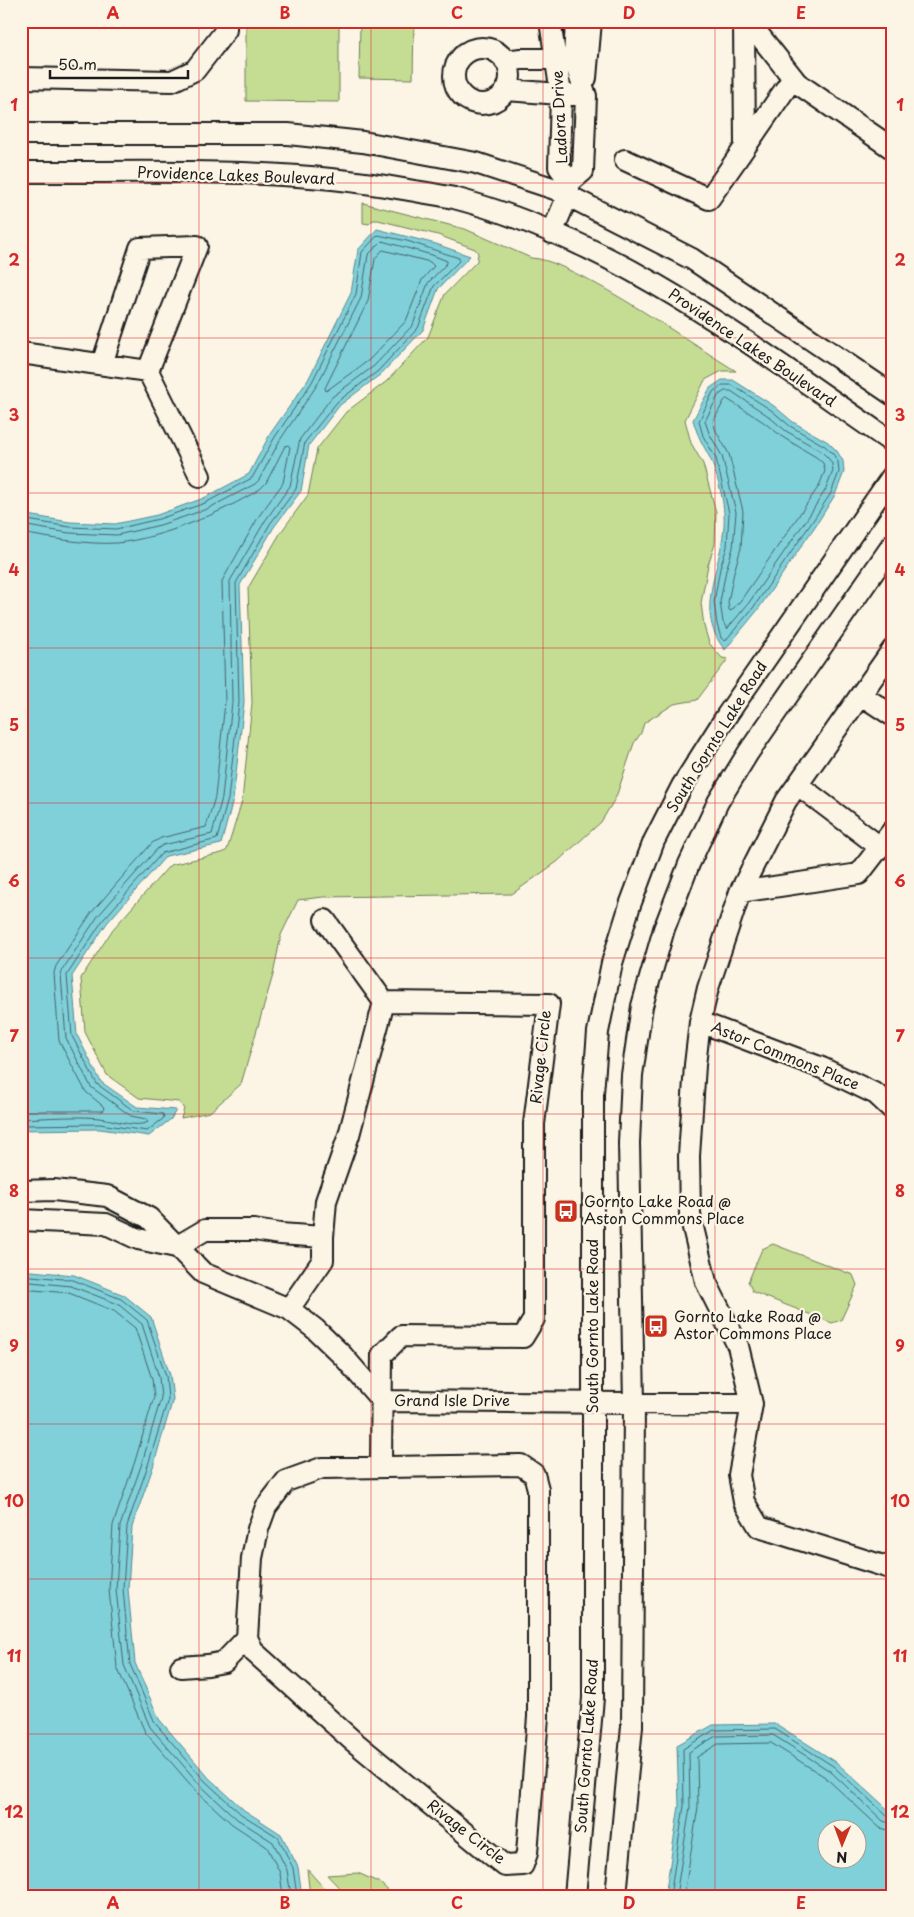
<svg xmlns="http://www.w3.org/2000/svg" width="914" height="1917" font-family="'Playpen Sans',sans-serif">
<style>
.green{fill:#c4dd93;stroke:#707c58}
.water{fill:#80d0da;stroke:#58888e;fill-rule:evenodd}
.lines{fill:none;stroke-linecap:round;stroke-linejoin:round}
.shore{stroke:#446468;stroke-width:1}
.minor-casing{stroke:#1c1c1c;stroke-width:24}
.minor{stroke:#fcf5e5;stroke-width:20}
.grid{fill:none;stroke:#d62828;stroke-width:1;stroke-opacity:0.55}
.labels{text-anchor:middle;stroke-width:4.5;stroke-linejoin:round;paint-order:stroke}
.street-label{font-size:15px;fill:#1c1c1c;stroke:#fcf5e5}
.poi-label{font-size:15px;fill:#1c1c1c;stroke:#fcf5e5;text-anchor:start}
.neatline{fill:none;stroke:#d62828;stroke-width:2}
.grid-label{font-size:16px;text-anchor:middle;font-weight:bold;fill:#d62828}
</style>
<rect width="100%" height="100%" fill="#fcf5e5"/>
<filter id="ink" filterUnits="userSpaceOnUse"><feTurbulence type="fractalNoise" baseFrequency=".02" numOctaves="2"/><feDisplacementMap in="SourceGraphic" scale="10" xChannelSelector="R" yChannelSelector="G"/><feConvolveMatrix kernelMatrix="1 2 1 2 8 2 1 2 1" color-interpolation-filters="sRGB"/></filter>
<g filter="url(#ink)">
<path class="green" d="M246 21H339V102L246 101Z
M360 21H414L413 79 359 78Z
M363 203 465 229 531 258C550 259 568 270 585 278 637 305 686 340 736 371H722L705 380 685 420 691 443 703 464 716 512 715 544 708 565 701 603 704 626 709 643 722 658 728 659 697 700 674 704 644 723 641 733 634 743 616 797 601 822 557 862 512 894 323 897 298 900 281 935 273 975 241 1084 210 1112 181 1118 184 1109 179 1102 139 1098 107 1075 85 1032 81 978 113 929 170 865 222 853 227 850 242 801 252 703 248 588 281 532 308 495 317 449 346 412 387 381 428 337 445 294 477 261 478 253 475 249 438 235 378 220H373L369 224 363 223Z
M773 1244 853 1275 857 1285 841 1320 832 1323 753 1292 748 1282 762 1249Z
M307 1869 322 1886 334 1896H310Z
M358 1873 380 1883 394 1896H347L327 1875Z"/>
<path class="water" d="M377 229 436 244 470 256 438 289 423 330 381 374 340 405 309 445 301 491 274 527 240 585 244 702 233 800 221 844 166 856 107 923 72 976 77 1035 101 1082 137 1107 176 1110 171 1119 149 1136 100 1129 21 1130V514L70 522 115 524 157 515 204 498 249 474 270 434 308 380 351 293 358 250Z
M722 380H733L774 406 793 422 828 442 837 451 843 461 844 472 835 495 818 522 757 611 725 650C690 607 727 562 724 514 724 500 716 471 710 458 702 443 698 437 693 420L710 388Z
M21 1270 74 1275 124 1295 151 1317 170 1375 173 1399 153 1467 132 1527 128 1589 135 1663 159 1719 209 1778 244 1810 281 1834 298 1867 302 1896H21Z
M776 1724 836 1762 893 1814V1896H665L679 1806 677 1745 713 1725ZM826 1830H856V1860H826Z"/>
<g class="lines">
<path class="shore" d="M383 250 430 262 434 266 422 280 406 321 369 360 326 391 325 388 368 301 375 259Z
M723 385H732L771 410 790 426 825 446 833 454 838 462 839 472 831 493 814 519 753 608 725 641 721 638 717 624 714 602 720 568 727 547 729 513 716 458 703 436 699 421 713 392Z
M725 391H731L767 415 786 431 821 451 829 459 832 464 833 471 826 489 809 516 748 604 727 629 723 622 720 602 726 570 733 548 736 512 722 456 709 433 705 421 718 396Z
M727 399 762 421 784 438 816 457 823 463 825 471 819 486 741 600 731 611 729 610 728 602 734 572 741 548 743 511 729 454 716 431 713 422 724 401Z
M21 519 70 527 116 529 159 519 205 503 252 478 275 437 312 382 356 294 362 252 378 235 407 241 459 258V261L434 286 418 328 378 371 337 402 305 442 296 489 270 524 236 583 239 702 228 799 217 839 162 853 103 920 67 975 72 1036 97 1084 134 1111 163 1114 164 1118 147 1131 100 1124 21 1125
M21 525 69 533 117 535 160 525 207 509 255 484 259 480 280 440 317 385 361 298 368 255 382 241 432 255 447 261V263L428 283 413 325 374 366 332 397 300 439 290 486 265 521 230 581 232 702 222 798 212 834 163 845 157 849 98 916 63 969 61 975 66 1038 91 1087 131 1116 146 1119 148 1122C138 1128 117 1121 106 1119 84 1115 45 1118 21 1119
M21 533C51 538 86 545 117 543 162 538 222 513 260 489L266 483 285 446 288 445 290 447 283 483 259 516 222 581 225 702 215 797 206 827 161 838 152 843 92 912 56 966 54 973 59 1041 86 1092 103 1106 104 1109 102 1111H21
M21 1275 73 1280 121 1299 147 1320 166 1376 168 1399 148 1465 127 1526 123 1589 130 1664 155 1723 205 1781 241 1814 278 1837 293 1868 297 1896
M21 1281 71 1286 118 1304 142 1324 159 1377 161 1398 142 1463 120 1526 116 1589 124 1665 150 1727 201 1786 237 1819 273 1842 287 1870 291 1896
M21 1289 69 1293 114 1311 135 1328 152 1379 154 1397 135 1461 113 1525 109 1590 117 1667 145 1732 196 1791 232 1824 267 1847 280 1873 283 1896
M670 1896 684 1806 683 1749 714 1730 775 1729 833 1766 887 1816 893 1818
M676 1896 690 1807 689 1752 716 1736 773 1735 830 1771 883 1821 893 1824
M684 1896 698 1807 697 1757 718 1744 771 1743 825 1777 880 1828 893 1831"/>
<g class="minor-casing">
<path id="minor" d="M550 21 561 94 559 167 570 182
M744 21 745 147
M748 21 797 83 893 149
M454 76a28 28 0 1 1 56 0a28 28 0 1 1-56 0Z
M505 61 521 59H569
M21 78 172 81 195 70 226 30V21
M586 78 591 21
M506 90 574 95
M21 134H288L363 142 476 163 555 189 692 259 893 395
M625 160 709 199 793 78
M21 172C148 173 278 166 403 189 420 192 437 194 454 198 619 241 755 348 893 443
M552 233 568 195 570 182 583 171 586 96 574 59 576 21
M21 353 148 371 197 246 140 248 102 364
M148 371 200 476
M893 649 786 801 740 892 708 988 700 1022 695 1065 689 1156 690 1215 706 1282 738 1346 752 1404 739 1475 744 1502 759 1527 893 1569
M861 695 893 716
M798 785 880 847
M740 892 859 874 893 830
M325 920 384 1002
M700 1022 822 1068 876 1094 893 1110
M21 1191 54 1190 107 1196 149 1218 203 1273 289 1309 315 1329 343 1356 382 1401 752 1404
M21 1220 106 1224 138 1239 176 1247
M176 1247 205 1230H254L280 1234 323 1237
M289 1309 323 1260V1237L326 1201 349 1135 384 1002 549 1004 534 1124V1319L523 1337 401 1336 382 1355 381 1466
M521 1465 534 1474 538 1489V1717L527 1853 523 1865 505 1866 352 1740 254 1652 247 1638 252 1558 258 1529 266 1507 286 1481 322 1468Z
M181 1667 208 1665 224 1662 247 1638
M575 1896 593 1698V1093L598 1032 612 963 630 905 654 841 682 786 727 715 893 475
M616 1896 632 1726 634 1403 629 1143 632 1075 642 1006 664 929 689 864 718 802 748 753 893 544"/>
</g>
<use href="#minor" class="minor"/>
</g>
</g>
<path class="grid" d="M199 21V1896M371 21V1896M543 21V1896M715 21V1896M21 183H893M21 338H893M21 493H893M21 648H893M21 803H893M21 958H893M21 1114H893M21 1269H893M21 1424H893M21 1579H893M21 1734H893"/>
<defs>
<g id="bus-square" transform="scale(1.25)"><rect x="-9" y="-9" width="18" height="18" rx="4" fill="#c8321e" stroke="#fcf5e5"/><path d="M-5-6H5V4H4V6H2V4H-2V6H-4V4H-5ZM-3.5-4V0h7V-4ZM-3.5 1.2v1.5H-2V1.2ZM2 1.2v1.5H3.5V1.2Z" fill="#fff"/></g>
</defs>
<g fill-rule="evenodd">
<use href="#bus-square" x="566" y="1211"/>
<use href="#bus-square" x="656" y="1326"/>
</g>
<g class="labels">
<g class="street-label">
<text transform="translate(560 117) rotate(-93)" y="5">Ladora Drive</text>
<text transform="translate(236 176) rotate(2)" y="5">Providence Lakes Boulevard</text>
<text transform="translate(752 348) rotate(34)" y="5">Providence Lakes Boulevard</text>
<text transform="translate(717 737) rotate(-58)" y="5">South Gornto Lake Road</text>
<text transform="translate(785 1056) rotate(22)" y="5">Astor Commons Place</text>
<text transform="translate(541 1057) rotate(-84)" y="5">Rivage Circle</text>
<text transform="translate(593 1326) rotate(-90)" y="5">South Gornto Lake Road</text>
<text x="452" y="1406">Grand Isle Drive</text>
<text transform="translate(587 1746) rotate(-86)" y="5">South Gornto Lake Road</text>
<text transform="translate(466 1832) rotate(38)" y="5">Rivage Circle</text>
</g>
<g class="poi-label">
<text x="584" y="1207">Gornto Lake Road @<tspan x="584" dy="17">Aston Commons Place</tspan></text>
<text x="674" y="1322">Gornto Lake Road @<tspan x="674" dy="17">Astor Commons Place</tspan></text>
</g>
</g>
<rect width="914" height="1917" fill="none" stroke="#fcf5e5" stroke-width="55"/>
<g transform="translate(842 1844) rotate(181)"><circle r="24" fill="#fcf5e5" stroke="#a29e95"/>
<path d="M0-4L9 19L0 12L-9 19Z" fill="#c8321e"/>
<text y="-8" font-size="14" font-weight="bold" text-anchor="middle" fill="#1c1c1c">N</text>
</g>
<path d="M50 70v8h138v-8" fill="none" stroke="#1c1c1c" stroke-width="2.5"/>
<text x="58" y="70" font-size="15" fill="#1c1c1c" stroke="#fcf5e5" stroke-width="4" paint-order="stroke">50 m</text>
<rect x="28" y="28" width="858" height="1862" class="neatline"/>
<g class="grid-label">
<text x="113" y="19">A</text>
<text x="285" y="19">B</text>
<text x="457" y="19">C</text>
<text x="629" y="19">D</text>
<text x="801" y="19">E</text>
<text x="14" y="111">1</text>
<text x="900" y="111">1</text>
<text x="14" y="266">2</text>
<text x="900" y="266">2</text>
<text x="14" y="421">3</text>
<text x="900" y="421">3</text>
<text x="14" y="576">4</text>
<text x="900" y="576">4</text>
<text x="14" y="731">5</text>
<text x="900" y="731">5</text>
<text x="14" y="887">6</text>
<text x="900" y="887">6</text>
<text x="14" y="1042">7</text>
<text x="900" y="1042">7</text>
<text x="14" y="1197">8</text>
<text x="900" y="1197">8</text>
<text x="14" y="1352">9</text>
<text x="900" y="1352">9</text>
<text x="14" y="1507">10</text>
<text x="900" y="1507">10</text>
<text x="14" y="1662">11</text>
<text x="900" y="1662">11</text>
<text x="14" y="1818">12</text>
<text x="900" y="1818">12</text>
<text x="113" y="1909">A</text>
<text x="285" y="1909">B</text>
<text x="457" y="1909">C</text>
<text x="629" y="1909">D</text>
<text x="801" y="1909">E</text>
</g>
</svg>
